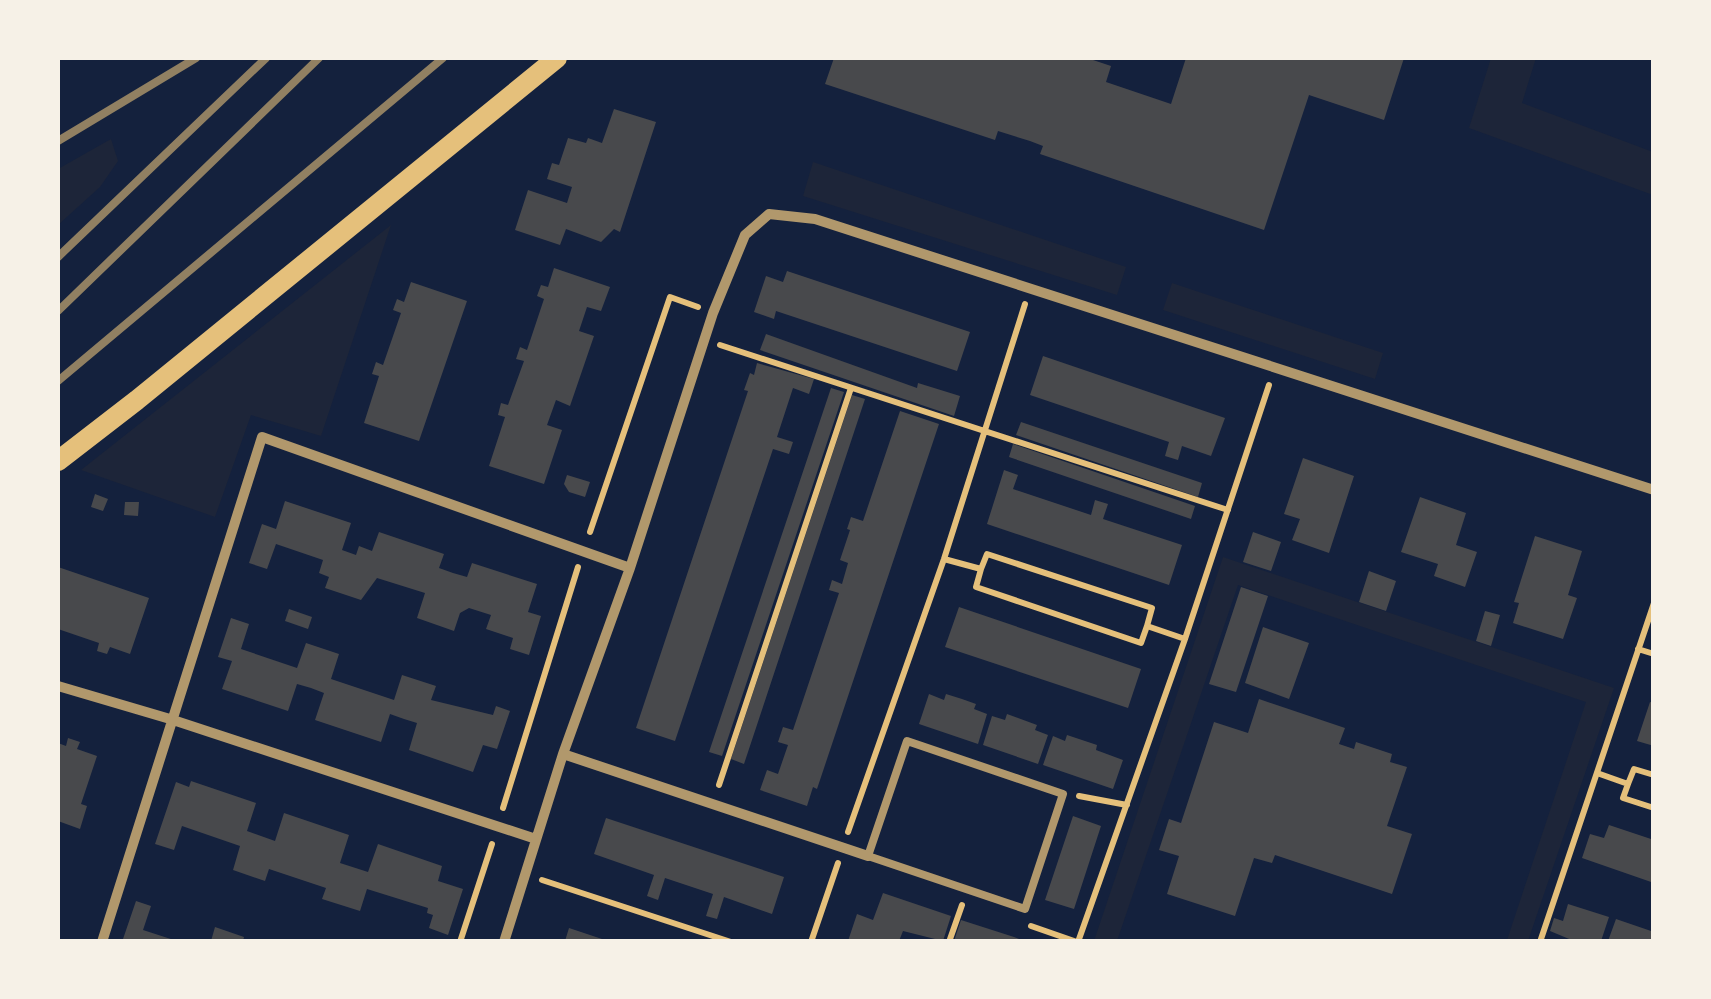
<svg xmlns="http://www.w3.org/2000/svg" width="1711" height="999" font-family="'Roboto Condensed',sans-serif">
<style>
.green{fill:#1d2539}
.building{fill:#48494c}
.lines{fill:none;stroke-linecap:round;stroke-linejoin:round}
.path{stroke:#e5c07b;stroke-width:6}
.service{stroke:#b1986c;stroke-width:8}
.minor{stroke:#b1986c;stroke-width:10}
.secondary{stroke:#e5c07b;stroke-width:20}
.rail{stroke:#918062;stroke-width:8}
</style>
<rect width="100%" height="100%" fill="#14213d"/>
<path class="green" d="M1491 58H1536L1522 103 1653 152V195L1469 128Z
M111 139 118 161 100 187 58 225V169Z
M813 162 1126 267 1117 295 803 196Z
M391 225 321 436 251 415 215 517 81 470Z
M1172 283 1383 353 1375 379 1163 310Z
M1223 557 1614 688 1528 941 1507 940 1586 702 1238 585 1117 941H1094Z"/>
<path class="building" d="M834 58H1087L1111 66 1106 82 1171 104 1186 58H1404L1384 120 1309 95 1264 230 1040 154 1043 146 1030 141 998 131 995 140 825 84Z
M614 109 656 122 620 232 614 229 601 242 566 229 560 245 515 230 528 190 567 203 572 187 547 179 552 163 559 165 568 138 586 143 588 138 602 143Z
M554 268 610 287 601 311 587 307 579 331 594 336 570 406 556 400 547 425 562 430 544 484 489 466 505 417 498 415 501 403 508 405 524 361 516 359 520 347 527 350 544 299 537 296 541 285 548 287Z
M787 271 970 332 957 371 776 311 774 319 754 312 766 276 783 282Z
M411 282 467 301 419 441 364 423 379 376 372 374 376 362 383 365 401 313 393 310 397 299 404 302Z
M766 334 917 388 918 383 960 396 954 416 760 350Z
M1043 356 1225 418 1211 456 1182 446 1178 460 1165 456 1169 442 1030 395Z
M757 363 814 379 809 394 793 388 777 437 793 442 789 454 773 449 675 741 636 728 748 391 744 390 750 373 754 375Z
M831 388 844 392 722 756 709 752Z
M852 395 865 399 744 764 731 759Z
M900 411 939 424 817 789 813 787 807 806 760 790 767 770 778 774 788 745 778 742 783 727 793 730 839 593 829 590 832 580 842 584 848 563 840 560 850 530 847 529 851 517 863 521Z
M1021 422 1202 483 1198 497 1016 435Z
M1013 444 1195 506 1191 519 1009 457Z
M1303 458 1354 476 1329 553 1292 540 1300 519 1284 514Z
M1004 470 1018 475 1013 489 1091 515 1095 500 1108 504 1103 519 1182 545 1169 585 987 524Z
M567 475 590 482 585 497 569 492 564 484Z
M95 494 108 499 103 511 91 507Z
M1420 497 1466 513 1456 545 1477 552 1465 587 1434 576 1438 564 1401 552Z
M285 501 351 523 342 550 356 555 359 546 372 551 379 532 444 554 439 568 453 573 467 577 472 563 537 584 528 612 541 616 529 655 510 649 513 638 486 629 491 615 469 608 460 613 454 631 417 618 425 593 377 578 361 600 325 588 329 577 319 573 323 560 276 544 267 569 249 563 262 524 276 529Z
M125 502H139L138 516 124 515Z
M1253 532 1281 542 1271 571 1243 562Z
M1535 536 1582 551 1568 595 1577 598 1563 639 1513 623 1519 603 1514 602Z
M58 567 149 598 130 654 110 647 107 654 97 651 99 643 58 629Z
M1369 571 1396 581 1386 611 1359 602Z
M1241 587 1268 596 1236 692 1209 684Z
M959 607 1141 669 1128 708 945 647Z
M289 609 312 617 308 629 285 621Z
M1485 611 1500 615 1491 646 1476 641Z
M231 618 249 624 241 649 297 668 306 643 339 654 331 679 394 700 402 675 436 686 431 700 493 715 496 706 510 711 497 749 483 745 473 772 409 750 417 723 404 719 390 714 381 742 315 720 324 693 311 688 297 684 288 711 222 689 232 661 218 657Z
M1263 627 1309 643 1289 699 1245 683Z
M929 694 944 700 946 694 962 699 976 704 974 709 987 714 978 744 919 724Z
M1259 699 1345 728 1339 744 1354 749 1356 742 1392 754 1390 762 1407 767 1387 826 1412 834 1392 894 1275 855 1272 863 1254 858 1235 916 1167 894 1179 856 1159 850 1169 819 1181 823 1214 722 1248 733Z
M1650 702 1654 703V746L1637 741Z
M1007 714 1037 725 1035 730 1048 735 1038 764 983 745 992 716 1005 720Z
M1067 735 1097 745 1096 750 1123 760 1113 789 1043 765 1053 736 1065 741Z
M68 738 80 742 77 749 97 756 81 804 87 806 80 829 58 821V743L66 746Z
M191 781 256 803 247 831 275 841 284 813 349 835 340 863 368 872 378 844 442 866 438 881 463 889 448 935 429 928 433 915 427 913 428 908 367 889 360 911 322 899 326 888 269 869 265 881 233 870 240 846 182 826 174 850 155 844 176 782 189 787Z
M1073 816 1101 826 1074 909 1045 900Z
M606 818 784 877 772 914 724 897 717 919 706 916 713 894 665 878 658 900 647 896 654 875 594 854Z
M1609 825 1654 840V883L1582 858 1590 834 1604 838Z
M883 893 951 916 943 941 903 931 899 941H848L857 914 873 920Z
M136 901 151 906 143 930 177 941 123 939Z
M1568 904 1609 917 1601 941H1574L1550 931 1554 918 1563 921Z
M1616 919 1654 932V941H1608Z
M961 920 1014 937 1024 941H954Z
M215 927 244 937 243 941H211Z
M569 928 608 941H565Z"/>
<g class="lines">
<path class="path" d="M720 345 1228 510
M590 532 670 297 698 307
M944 559 981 569 987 554 1152 608 1147 626 1185 639
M981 569 976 587 1141 643 1147 626
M1638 649 1654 654
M1597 773 1628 784 1634 769 1654 775
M1628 784 1623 798 1654 808
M719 785 851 388
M1079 796 1127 805
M503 808 578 567
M848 832 944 559 1025 304
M542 880 731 942
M1031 926 1077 942
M460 942 492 844
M811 942 838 863
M949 942 962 905
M1078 942 1185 639 1269 385
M1540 942 1654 603"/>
<path class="service" d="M907 741 1063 794 1025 909 868 856Z"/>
<path class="minor" d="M58 686 170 719 536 839
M563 754 868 856
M102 942 262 437 630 568
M504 942 563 754 630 568 713 313 745 235 769 214 815 219 1654 490"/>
<path class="secondary" d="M58 461 137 400 557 58"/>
<path class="rail" d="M58 141 196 58
M58 257 266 58
M58 311 319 58
M58 381 443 58"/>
</g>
<rect width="1711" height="999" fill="none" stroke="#f6f1e7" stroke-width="120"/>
</svg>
